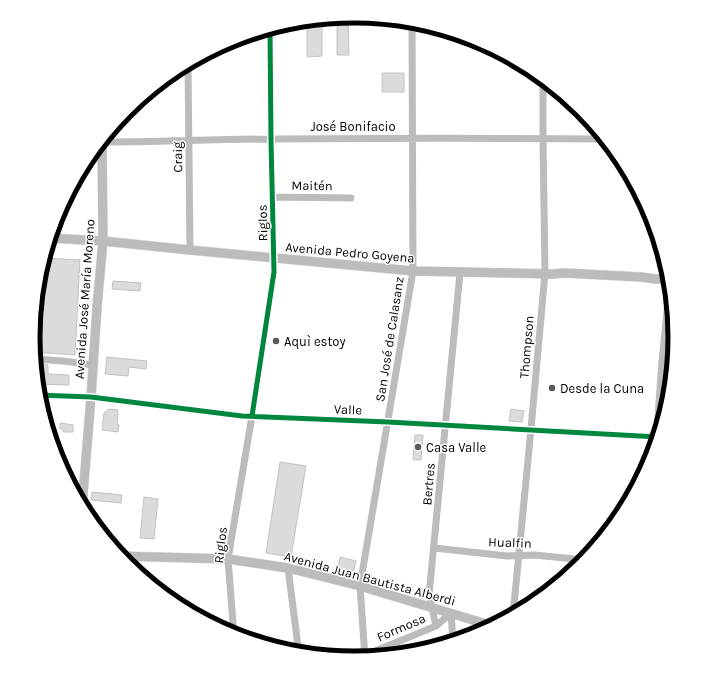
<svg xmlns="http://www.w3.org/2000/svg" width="708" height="675" font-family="Karla,sans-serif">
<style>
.building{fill:#dbdbdb;stroke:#c2c2c2}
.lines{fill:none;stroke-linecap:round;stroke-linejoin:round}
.major-casing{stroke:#dbdbdb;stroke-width:10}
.minor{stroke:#bcbcbc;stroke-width:7}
.major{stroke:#bcbcbc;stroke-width:9}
.cycleway-casing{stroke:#fff;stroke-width:8}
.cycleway{stroke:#00873e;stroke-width:5}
.poi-dot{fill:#595959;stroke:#fff;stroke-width:1.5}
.labels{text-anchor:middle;stroke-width:3;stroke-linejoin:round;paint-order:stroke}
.street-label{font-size:13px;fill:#000;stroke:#fff}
.poi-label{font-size:13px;fill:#000;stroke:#fff;text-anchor:start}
.rim{fill:none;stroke:#000;stroke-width:5}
</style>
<rect width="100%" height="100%" fill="#fff"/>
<path class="building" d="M348 17 349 55H337V18Z
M322 19V56L307 57V21Z
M382 73H404V92H382Z
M44 258 80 260 75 355 34 352 32 337 35 314H39L41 297 37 296 39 275Z
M113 281 141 283 140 291 112 289Z
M107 357 147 361 146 369 129 367 128 376 105 374Z
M35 364 48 365V374L69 375V385L37 384Z
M109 409 118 410 117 425H119L118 432 102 430 104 413Z
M511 409 524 411 522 422 509 421Z
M60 423 73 425V432H63V429H60Z
M415 435H423L421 460H413Z
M280 462 306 466 291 557 266 553Z
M92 492 122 495 121 503 91 500Z
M144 497 158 499 154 539 140 538Z
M340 557 356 561 354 570 351 571 338 568Z"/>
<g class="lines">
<g class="major-casing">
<path id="major" d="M50 238 103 241 190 250 413 271 553 274 565 273 641 277 656 279H670
M82 507 91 397 97 307 103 241 102 140
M119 556 228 559 288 568 360 586 493 626"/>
</g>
<path class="minor" d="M188 64 190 250
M101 142C158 142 216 139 273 139 384 138 494 138 605 139
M272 197 351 198
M35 359 63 361 93 365
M662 361 673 362
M38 395 91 397 242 416 388 422 658 437
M656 445 662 361 670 282
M434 548 507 556 534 555 585 560
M288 568 299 654
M451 613 453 642
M513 615 531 429 545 273 543 139V79
M436 626 429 595 460 273
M234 636 228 559 252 416 274 272 271 139 270 29
M365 658 360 586 413 271 412 22
M356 659 436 626 451 613"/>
<use href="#major" class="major"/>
<g class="cycleway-casing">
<path id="cycleway" d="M38 395 91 397 242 416 388 422 658 437
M252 416 274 272 271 139 270 29"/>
</g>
<use href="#cycleway" class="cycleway"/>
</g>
<g class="poi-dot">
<circle cx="276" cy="341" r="4"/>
<circle cx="552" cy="388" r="4"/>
<circle cx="418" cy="447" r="4"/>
</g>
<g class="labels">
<g class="street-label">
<text x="353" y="131">José Bonifacio</text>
<text transform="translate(177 157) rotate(-91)" y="5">Craig</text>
<text transform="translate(312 185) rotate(1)" y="5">Maitén</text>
<text transform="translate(262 223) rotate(-91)" y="5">Riglos</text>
<text transform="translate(350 252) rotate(5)" y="5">Avenida Pedro Goyena</text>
<text transform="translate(84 299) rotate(-86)" y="5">Avenida José María Moreno</text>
<text transform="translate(389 339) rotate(-81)" y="5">San José de Calasanz</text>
<text transform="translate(526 347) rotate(-85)" y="5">Thompson</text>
<text transform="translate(348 409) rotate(2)" y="5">Valle</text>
<text transform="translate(428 484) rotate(-85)" y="5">Bertres</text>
<text transform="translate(510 542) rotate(2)" y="5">Hualfin</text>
<text transform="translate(220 545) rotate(-84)" y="5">Riglos</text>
<text transform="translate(370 578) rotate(15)" y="5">Avenida Juan Bautista Alberdi</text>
<text transform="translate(401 627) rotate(-23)" y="5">Formosa</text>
</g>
<g class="poi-label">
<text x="284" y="346">Aquì estoy</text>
<text x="560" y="393">Desde la Cuna</text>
<text x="426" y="452">Casa Valle</text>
</g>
</g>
<path d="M0 0H708V675H0ZM40 337a314 314 0 1 1 628 0a314 314 0 1 1-628 0Z" fill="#fff" fill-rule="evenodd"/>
<path class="rim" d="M40 337a314 314 0 1 1 628 0a314 314 0 1 1-628 0Z"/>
</svg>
